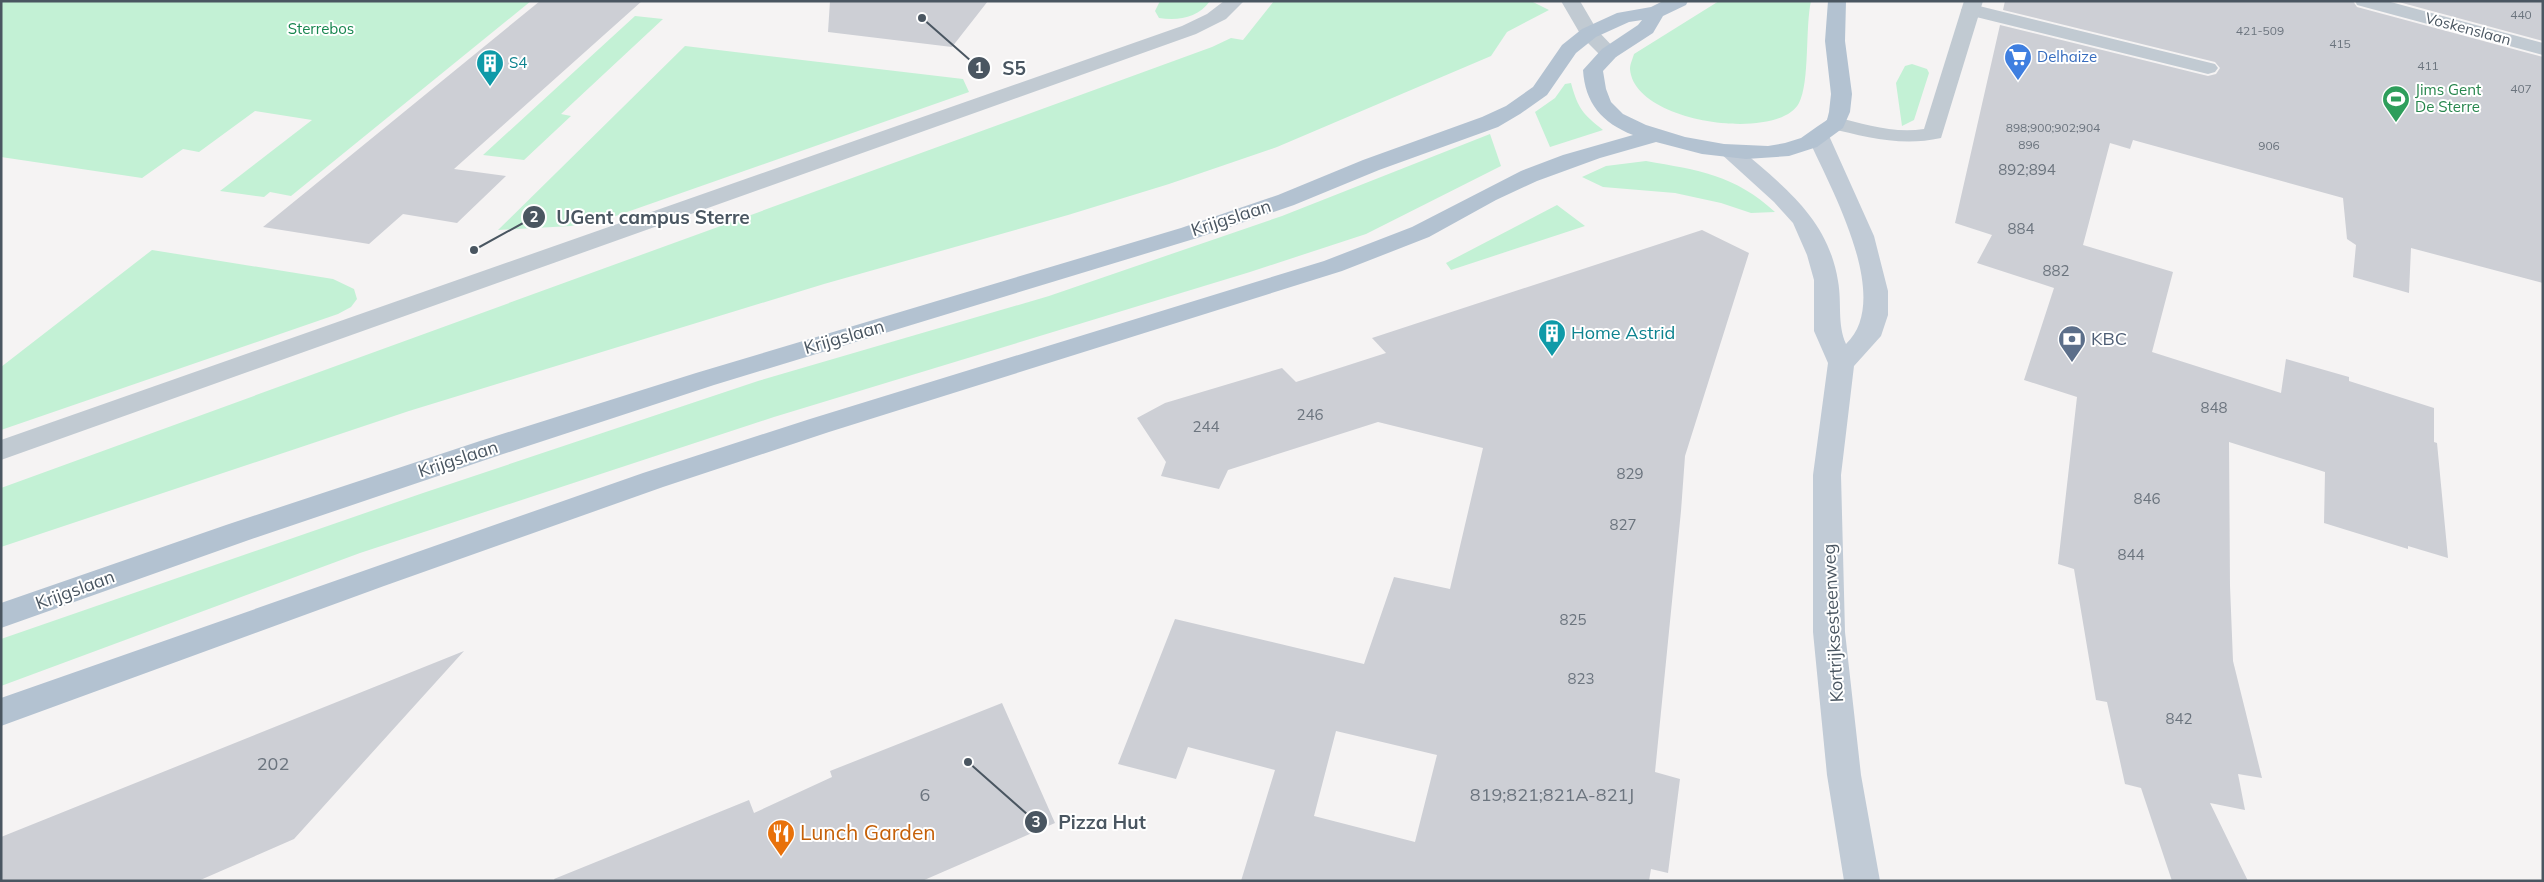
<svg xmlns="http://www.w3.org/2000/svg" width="2544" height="882" font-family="Mulish,sans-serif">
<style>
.green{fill:#c3f1d5}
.building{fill:#cdcfd5;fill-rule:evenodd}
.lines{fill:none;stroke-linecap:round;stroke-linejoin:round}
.service{fill:#c1cad2;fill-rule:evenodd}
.minor{fill:#c1cad2;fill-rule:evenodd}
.tertiary{fill:#c1cad2;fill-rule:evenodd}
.secondary{fill:#c1cbd6;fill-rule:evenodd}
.primary{fill:#b3c2d1;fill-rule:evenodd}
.labels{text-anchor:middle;stroke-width:4;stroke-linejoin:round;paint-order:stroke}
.far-number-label{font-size:12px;fill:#6b747e}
.far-park-label{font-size:15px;fill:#17864f;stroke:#fff}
.far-street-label{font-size:15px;fill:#4a5661;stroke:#fff}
.far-shop-label{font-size:15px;fill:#366cbe;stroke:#fff;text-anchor:start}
.far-culture-label{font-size:15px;fill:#0d838f;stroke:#fff;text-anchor:start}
.far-leisure-label{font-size:15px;fill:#27864d;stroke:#fff;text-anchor:start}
.number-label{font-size:15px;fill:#6b747e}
.street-label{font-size:18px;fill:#4a5661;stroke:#fff}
.culture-label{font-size:18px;fill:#0d838f;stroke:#fff;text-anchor:start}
.service-label{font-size:18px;fill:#4e5e75;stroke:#fff;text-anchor:start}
.near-number-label{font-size:18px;fill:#6b747e}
.near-food-label{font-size:21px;fill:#c56008;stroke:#fff;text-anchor:start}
.leader{fill:none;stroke:#4a5661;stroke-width:2}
.callout-dot{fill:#4a5661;stroke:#fff;stroke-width:2}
.mark-label{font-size:15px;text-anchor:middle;font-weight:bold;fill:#fff}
.callout-label{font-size:19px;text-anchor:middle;font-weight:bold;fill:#4a5661;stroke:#fff;stroke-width:4;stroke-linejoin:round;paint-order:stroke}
</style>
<rect width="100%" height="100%" fill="#f5f3f3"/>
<path class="green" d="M1 1H531L291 196 270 192 264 197 220 191 312 120 255 111 199 152 183 149 142 178 1 157Z
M1160 1H1210C1198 18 1178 21 1159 18L1155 11Z
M1274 1H1531L1549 10 1507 32 1491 56 1277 147 1169 184 1068 215 824 284 409 411 1 547V488L1212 47 1231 38 1243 40Z
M1719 1H1811C1805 28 1810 82 1799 103 1779 142 1634 124 1630 69 1630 64 1633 58 1634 54Z
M635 16 663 19 561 114 571 116 524 160 483 155Z
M685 46 963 79 969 92 610 218 571 226 498 230Z
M1912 64 1927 69 1929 73 1914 120 1902 126 1896 83 1905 66Z
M1571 83C1578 109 1583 114 1603 130L1550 147 1535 112 1555 98 1565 84Z
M1490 134 1501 166 1366 234 1250 272 774 417 360 553 1 686V639L423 493 758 381 1049 296 1282 216Z
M1646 161C1698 170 1735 175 1775 212L1751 213 1721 203 1675 193 1603 187 1582 177 1606 166Z
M1557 205 1585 226 1451 270 1446 263Z
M152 250 333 279 354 289 357 299 351 307 338 314 1 430V367Z"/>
<path class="building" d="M540 1H642L454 169 506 176 457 223 403 214 369 244 263 227Z
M830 1H988L952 47 828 32Z
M2005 1H2353L2357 7 2543 57V283L2411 248 2409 293 2353 277 2356 245 2347 239 2343 198 2133 140 2130 149 2110 143 2083 245 2173 272 2152 352 2281 393 2286 359 2349 377V381L2434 408V442L2437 443 2448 558 2408 546V549L2324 523 2325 472 2229 442 2230 586 2233 661 2262 778 2238 774 2245 810 2210 803 2248 881H2172L2141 788 2125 784 2107 702 2096 700 2074 569 2058 564 2077 397 2024 380 2054 288 1977 263 1992 235 1955 223 2000 25 2208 76 2216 74 2220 68 2215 62 2003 10Z
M2395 1H2543V41Z
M1702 230 1749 253 1685 456 1681 511 1655 772 1680 779 1668 873 1651 869 1649 881H1241L1275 770 1188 747 1176 779 1118 764 1175 619 1364 664 1394 577 1450 589 1483 448 1378 422 1228 470 1219 489 1161 476 1166 462 1137 418 1165 403 1282 368 1296 382 1386 353 1372 338ZM1336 731 1437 755 1415 842 1314 816Z
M464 651 294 839 198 881H1V837Z
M1002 703 1055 823 922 881H555L554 879 749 800 754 813 832 777 830 771Z"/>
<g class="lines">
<path class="service" d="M1224 1H1244L1226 19 1196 34 1 460V440L1182 26 1207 14Z
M1561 1H1580L1597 30 1619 53 1616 57H1602L1582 37Z
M1971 4 2215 64 2218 68 2215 72 2208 74 1964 14 1961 10 1964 6Z"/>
<path class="minor" d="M1964 1H1983L1941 138C1901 147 1867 137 1828 128L1825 123 1828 118 1836 117C1864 124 1894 134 1924 129Z"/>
<path class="tertiary" d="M2355 1H2387L2543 43V55L2357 5Z"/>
<path class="secondary" d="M1819 132 1827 133 1830 138 1874 236 1888 291V315L1881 336 1854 366 1841 475 1845 632 1861 775 1880 881H1844L1827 775 1813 632V475L1828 363 1814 331V280L1807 255 1793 223 1774 202 1719 152 1722 147 1730 145 1738 147C1783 186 1828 218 1838 281 1842 303 1837 324 1846 344 1894 299 1830 187 1808 138L1811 133Z"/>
<path class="primary" d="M1663 1H1688L1686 5 1663 16 1653 33 1616 57 1603 71 1606 89 1611 102 1623 114 1646 125 1685 137 1724 144 1768 146 1785 143 1801 138 1818 126 1827 120 1829 112 1831 94 1825 41 1828 1H1846L1845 41 1852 94 1850 112 1843 128 1817 147 1789 156 1746 159 1702 154 1656 142 1600 158 1537 181 1496 200 1429 237 1342 271 829 432 663 487 384 586 1 726V698L643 473 810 419 1324 261 1412 227 1521 171 1563 155 1633 135C1602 123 1585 103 1583 70L1602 49 1638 25 1642 20 1629 22 1596 37 1576 53 1547 95 1520 114 1498 127 1379 170 1294 205 1197 238 714 385 500 455 246 541 1 628V603L226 525 480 441 696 373 1181 228 1278 195 1363 160 1482 117 1506 106 1533 87 1562 45 1582 29 1617 13 1651 7Z"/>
</g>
<defs>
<g id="supermarket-pin" transform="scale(1.4375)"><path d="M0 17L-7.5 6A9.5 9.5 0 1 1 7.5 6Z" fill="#3f7fe0" stroke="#fff"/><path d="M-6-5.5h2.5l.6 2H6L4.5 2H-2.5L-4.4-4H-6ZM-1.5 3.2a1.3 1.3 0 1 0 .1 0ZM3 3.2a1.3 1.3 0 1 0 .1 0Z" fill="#fff"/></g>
<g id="building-pin" transform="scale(1.4375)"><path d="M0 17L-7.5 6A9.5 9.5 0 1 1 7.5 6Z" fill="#0f9aa8" stroke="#fff"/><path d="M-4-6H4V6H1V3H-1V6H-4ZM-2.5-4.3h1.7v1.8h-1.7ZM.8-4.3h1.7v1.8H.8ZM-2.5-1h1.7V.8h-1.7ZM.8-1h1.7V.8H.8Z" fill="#fff"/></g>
<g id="stadium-pin" transform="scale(1.4375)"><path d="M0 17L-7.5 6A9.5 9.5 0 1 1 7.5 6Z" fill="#2e9e5b" stroke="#fff"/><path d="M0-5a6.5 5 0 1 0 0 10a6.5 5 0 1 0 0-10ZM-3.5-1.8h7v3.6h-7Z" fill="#fff"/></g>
<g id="bank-pin" transform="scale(1.4375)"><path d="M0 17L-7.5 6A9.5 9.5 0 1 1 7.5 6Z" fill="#5c6f8a" stroke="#fff"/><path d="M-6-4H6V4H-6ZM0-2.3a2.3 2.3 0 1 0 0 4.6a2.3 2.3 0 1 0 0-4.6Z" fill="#fff"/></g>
<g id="restaurant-pin" transform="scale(1.4375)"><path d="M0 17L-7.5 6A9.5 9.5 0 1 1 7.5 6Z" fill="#e8710a" stroke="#fff"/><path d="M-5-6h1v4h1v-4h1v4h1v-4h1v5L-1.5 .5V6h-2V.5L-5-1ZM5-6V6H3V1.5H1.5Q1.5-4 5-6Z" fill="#fff"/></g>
</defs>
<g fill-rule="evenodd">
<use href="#supermarket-pin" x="2018" y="57"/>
<use href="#building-pin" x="490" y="63"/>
<use href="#stadium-pin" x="2396" y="99"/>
<use href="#building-pin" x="1552" y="333"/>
<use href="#bank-pin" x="2072" y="339"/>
<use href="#restaurant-pin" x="781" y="833"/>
</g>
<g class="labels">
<g class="far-number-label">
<text x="2521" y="19">440</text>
<text x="2260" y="35">421-509</text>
<text x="2340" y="48">415</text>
<text x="2428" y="70">411</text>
<text x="2521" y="93">407</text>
<text x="2053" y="132">898;900;902;904</text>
<text x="2029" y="149">896</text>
<text x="2269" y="150">906</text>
</g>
<g class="far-park-label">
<text x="321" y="34">Sterrebos</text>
</g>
<g class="far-street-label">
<text transform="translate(2468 29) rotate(15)" y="5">Voskenslaan</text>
</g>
<g class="far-shop-label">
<text x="2037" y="62">Delhaize</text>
</g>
<g class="far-culture-label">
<text x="509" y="68">S4</text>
</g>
<g class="far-leisure-label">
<text x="2415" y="95">Jims Gent<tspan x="2415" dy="17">De Sterre</tspan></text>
</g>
<g class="number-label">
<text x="2027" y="175">892;894</text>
<text x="2021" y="234">884</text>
<text x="2056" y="276">882</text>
<text x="2214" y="413">848</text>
<text x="1310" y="420">246</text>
<text x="1206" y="432">244</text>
<text x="1630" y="479">829</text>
<text x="2147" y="504">846</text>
<text x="1623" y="530">827</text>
<text x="2131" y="560">844</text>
<text x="1573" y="625">825</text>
<text x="1581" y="684">823</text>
<text x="2179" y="724">842</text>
</g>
<g class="street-label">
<text transform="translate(1231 218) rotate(-18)" y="6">Krijgslaan</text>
<text transform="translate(844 337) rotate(-16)" y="6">Krijgslaan</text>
<text transform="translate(458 459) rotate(-18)" y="6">Krijgslaan</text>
<text transform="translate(75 590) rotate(-20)" y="6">Krijgslaan</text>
<text transform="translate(1833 623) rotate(-93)" y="6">Kortrijksesteenweg</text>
</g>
<g class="culture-label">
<text x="1571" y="339">Home Astrid</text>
</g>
<g class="service-label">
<text x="2091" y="345">KBC</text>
</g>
<g class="near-number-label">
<text x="273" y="770">202</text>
<text x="925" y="801">6</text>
<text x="1552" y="801">819;821;821A-821J</text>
</g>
<g class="near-food-label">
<text x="800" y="840">Lunch Garden</text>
</g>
</g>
<path class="leader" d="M922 18L979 68M474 250L534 217M968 762L1036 822"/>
<g class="callout-dot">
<circle cx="922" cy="18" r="5"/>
<circle cx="474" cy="250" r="5"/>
<circle cx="968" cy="762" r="5"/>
<circle cx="979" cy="68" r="12"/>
<circle cx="534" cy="217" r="12"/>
<circle cx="1036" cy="822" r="12"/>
</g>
<g class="mark-label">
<text x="979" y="73">1</text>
<text x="534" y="222">2</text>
<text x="1036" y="827">3</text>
</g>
<g class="callout-label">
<text x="1014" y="75">S5</text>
<text x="653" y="224">UGent campus Sterre</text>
<text x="1102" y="829">Pizza Hut</text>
</g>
<rect width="2544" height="882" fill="none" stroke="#4a5661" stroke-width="5"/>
</svg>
